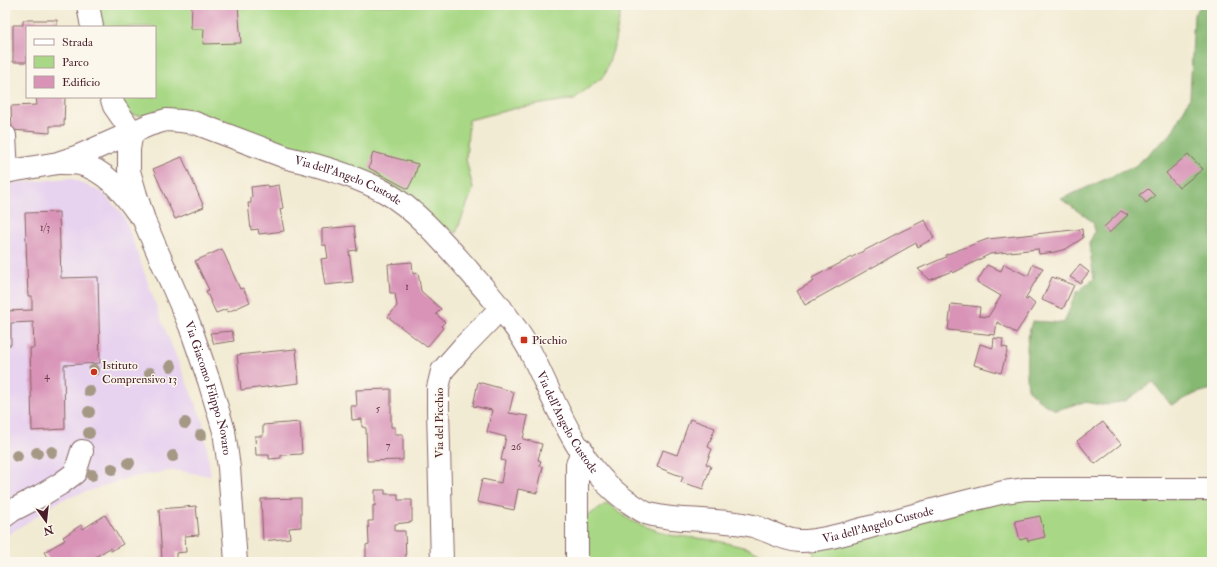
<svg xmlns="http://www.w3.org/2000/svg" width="1217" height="567" font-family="'IM FELL Double Pica',serif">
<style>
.built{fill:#e7d2ef}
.green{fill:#a8d885;stroke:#797c58}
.forest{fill:#86b872;stroke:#686c4e}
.building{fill:#d893b7}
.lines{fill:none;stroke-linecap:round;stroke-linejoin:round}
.minor-casing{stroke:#856666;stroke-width:24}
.minor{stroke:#fff;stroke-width:22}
.tree{fill:#a59985}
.poi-dot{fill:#c8321e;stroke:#fbf7ec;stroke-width:1.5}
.labels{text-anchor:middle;stroke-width:3;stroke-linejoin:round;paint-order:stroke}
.number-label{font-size:10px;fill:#6e3c4e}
.street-label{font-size:12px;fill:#4a1f2b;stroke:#fbf7ec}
.poi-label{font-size:12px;fill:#4a1f2b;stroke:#fbf7ec;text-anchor:start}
</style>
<rect width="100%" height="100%" fill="#fbf7ec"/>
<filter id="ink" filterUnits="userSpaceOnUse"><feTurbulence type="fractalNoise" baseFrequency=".025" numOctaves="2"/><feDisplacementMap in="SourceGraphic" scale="8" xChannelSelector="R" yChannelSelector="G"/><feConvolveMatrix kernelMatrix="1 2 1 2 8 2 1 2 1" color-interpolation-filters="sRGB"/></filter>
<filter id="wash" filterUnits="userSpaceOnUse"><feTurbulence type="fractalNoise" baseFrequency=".012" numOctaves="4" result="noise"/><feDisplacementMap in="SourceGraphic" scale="16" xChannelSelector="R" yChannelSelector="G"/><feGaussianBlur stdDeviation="0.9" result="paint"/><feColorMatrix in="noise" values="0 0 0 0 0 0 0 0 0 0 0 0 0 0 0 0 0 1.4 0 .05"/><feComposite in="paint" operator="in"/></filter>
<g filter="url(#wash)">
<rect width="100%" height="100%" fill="#f2ebd3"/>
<path class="built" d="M71 178 103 193 124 216 162 322 203 422 211 476 174 470 128 478 61 500 5 537V184Z"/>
<path class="green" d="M91 5H622L613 50 604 76 574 99 517 108 469 120 466 159 473 189 456 233 252 135 166 117 110 114 107 97H155V27H95Z
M1015 497 1212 499V562H813L814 549Z
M607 503 631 521 669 535 714 540 747 548 785 562H580V521Z"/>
<path class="forest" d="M1202 5H1212V389L1197 393 1171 405 1153 382 1125 401 1102 405 1084 402 1056 410 1044 404 1028 390C1026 366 1025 344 1032 321L1064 323 1076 293 1094 279 1089 244 1095 231 1093 222 1061 199 1135 166 1171 134 1190 98 1194 14Z"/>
<g id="blocks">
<path class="building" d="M192 5H238L241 43 203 44 204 29H191Z
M23 20H57V27H27V62H13V25H23Z
M36 97H65L64 126H50V133L12 130 11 106 37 105Z
M373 152 418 164 415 175 408 189 369 168Z
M1188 154 1203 169 1179 188 1166 173Z
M182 157 204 207 175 219 153 169Z
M267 185 268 187 279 185 283 208 280 209 284 231 259 234 258 229 251 230 248 203H251V197L252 196 251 187Z
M1148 189 1155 196 1146 203 1140 195Z
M1121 211 1128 215 1109 233 1104 227Z
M59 212 61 278 98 277 100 363 64 365 65 429 32 431 30 348H34L33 322 11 323V345H5V311L32 310V296H28L25 213Z
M925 220 934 238 918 247 916 243 907 248 805 305 797 291 814 281 812 278 898 233Z
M354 226 357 250 349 251 353 282 325 285 321 259 328 258 326 245H322V229Z
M1082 229 1083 238 1066 249 1055 252 1039 254 1038 249 990 254 953 273 952 271 930 280 918 269 946 257 945 255 988 239Z
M222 249 240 289 243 288 250 302 228 312 227 309 216 313 206 291 209 290 195 261Z
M412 262 413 274 418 273 421 291 441 309 436 314 445 322 441 326 443 328 427 347 388 317 397 306 395 293H390L388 264Z
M1004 264 1028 276 1033 264 1043 268 1025 299 1027 300 1028 298 1035 304 1016 333 997 322 995 335 948 330 951 304 980 307 979 316 988 317 1001 296 977 282 987 265 1001 271Z
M1080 265 1089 272 1080 283 1070 277Z
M1052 277 1074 285 1063 309 1042 300Z
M232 331 234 341 214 344 210 333Z
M994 338 1003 339 1002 347 1008 348 1001 373 974 365 980 344 993 348Z
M296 349 299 383 241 390 237 355Z
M478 382 514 392 509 413 528 416 523 439 542 444 538 460 541 461 539 466 543 467 537 493 518 489 514 510 477 502 482 479 501 483 505 461 501 460 506 437 487 432 492 410 473 406Z
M391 389V427H395V434H403V460L367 461 366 428 362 427V419L352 420 351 406H357L356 390Z
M690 419 715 428 708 447 712 449 706 464 711 466 703 489 681 482 683 477 657 467 663 450 677 455Z
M300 422 302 454 281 455V458L269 459V455H256L255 436H263V425Z
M1103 422 1121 444 1095 464 1077 441Z
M375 490H385V494H398V500H412V522L395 524V531H405L406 562H366V545L369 544 368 521H373V505L375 506Z
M301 498V527L289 528 290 538 263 541 261 499Z
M196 506 199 535 185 536 186 552 176 553V562H162L159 509Z
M105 515 123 544 111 551 110 548 87 562H50L44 552 65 540 63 537 81 525 83 529Z
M1040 516 1045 537 1028 541 1027 538 1020 540 1015 521Z"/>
</g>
</g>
<g filter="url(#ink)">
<use href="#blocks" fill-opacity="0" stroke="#856666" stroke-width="1"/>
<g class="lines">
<g class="minor-casing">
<g id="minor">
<path d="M88 5 92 27"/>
<path d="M111 97 114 106 132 132"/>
<path id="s1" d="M132 132 129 149V171L136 195 145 223 190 326 209 381 224 431 229 468 236 562"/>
<path d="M5 136 7 172"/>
<path d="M61 163C67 163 74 163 80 164 105 170 123 192 137 212"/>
<path id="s2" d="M5 172 58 163 76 157 149 125 166 120 181 121 195 123 288 158C317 165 358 177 385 192 417 210 445 244 469 271 493 299 519 327 535 361 559 411 580 468 627 501 633 505 640 510 646 513 658 517 670 518 682 519 705 520 730 521 753 526 768 530 783 540 799 541 820 542 849 532 870 527 914 515 959 503 1004 492L1025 489H1212"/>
<path d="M5 516 13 510 40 496 60 484 75 473 82 451"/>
<path d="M442 562 438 410V388L442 371 464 346 501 308"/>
<path d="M577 562V465L582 450"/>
</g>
</g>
<use href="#minor" class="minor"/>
</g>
<g class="tree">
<circle cx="171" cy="366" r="6"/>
<circle cx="94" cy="370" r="6"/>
<circle cx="150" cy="373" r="6"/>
<circle cx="89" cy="391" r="6"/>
<circle cx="89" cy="412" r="6"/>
<circle cx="185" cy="423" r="6"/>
<circle cx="89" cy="433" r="6"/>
<circle cx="201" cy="435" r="6"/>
<circle cx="52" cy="452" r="6"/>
<circle cx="37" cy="453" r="6"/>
<circle cx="17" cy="456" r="6"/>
<circle cx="173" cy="456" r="6"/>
<circle cx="129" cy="463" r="6"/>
<circle cx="112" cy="469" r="6"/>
<circle cx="92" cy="475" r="6"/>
</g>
</g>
<g class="poi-dot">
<rect x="520" y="336" width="8" height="8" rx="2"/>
<circle cx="94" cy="372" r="4"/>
</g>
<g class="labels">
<g class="number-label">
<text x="45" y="231">1/3</text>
<text x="407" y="290">1</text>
<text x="47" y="379">4</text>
<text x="378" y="412">5</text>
<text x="388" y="449">7</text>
<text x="516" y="450">26</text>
</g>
<g class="street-label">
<text dy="4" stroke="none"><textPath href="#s2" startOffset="363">Via dell'Angelo Custode</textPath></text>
<text dy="4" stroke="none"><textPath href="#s1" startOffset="271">Via Giacomo Filippo Novaro</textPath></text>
<text dy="4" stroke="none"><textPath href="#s2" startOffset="699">Via dell'Angelo Custode</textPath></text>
<text transform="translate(439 423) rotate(-90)" y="4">Via del Picchio</text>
<text dy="4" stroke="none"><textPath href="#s2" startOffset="1059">Via dell'Angelo Custode</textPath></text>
</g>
<g class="poi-label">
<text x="532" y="344">Picchio</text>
<text x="102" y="369">Istituto<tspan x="102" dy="14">Comprensivo 13</tspan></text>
</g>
</g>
<rect width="1217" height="567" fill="none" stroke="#fbf7ec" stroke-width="20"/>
<rect x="26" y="26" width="130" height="72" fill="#fbf7ec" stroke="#b4a19f"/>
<rect x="34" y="39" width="20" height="6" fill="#ffffff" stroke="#b4a19f"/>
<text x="62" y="46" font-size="12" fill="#4a1f2b">Strada</text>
<rect x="34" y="56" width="20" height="12" fill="#a8d885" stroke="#b4a19f"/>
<text x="62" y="66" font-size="12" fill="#4a1f2b">Parco</text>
<rect x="34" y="76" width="20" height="12" fill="#d893b7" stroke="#b4a19f"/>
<text x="62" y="86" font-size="12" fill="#4a1f2b">Edificio</text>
<g transform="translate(46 521) rotate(165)" stroke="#fbf7ec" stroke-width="3" paint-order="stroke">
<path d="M0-3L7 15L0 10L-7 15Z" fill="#4a1f2b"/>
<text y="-6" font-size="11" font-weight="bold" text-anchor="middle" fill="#4a1f2b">N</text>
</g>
</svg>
